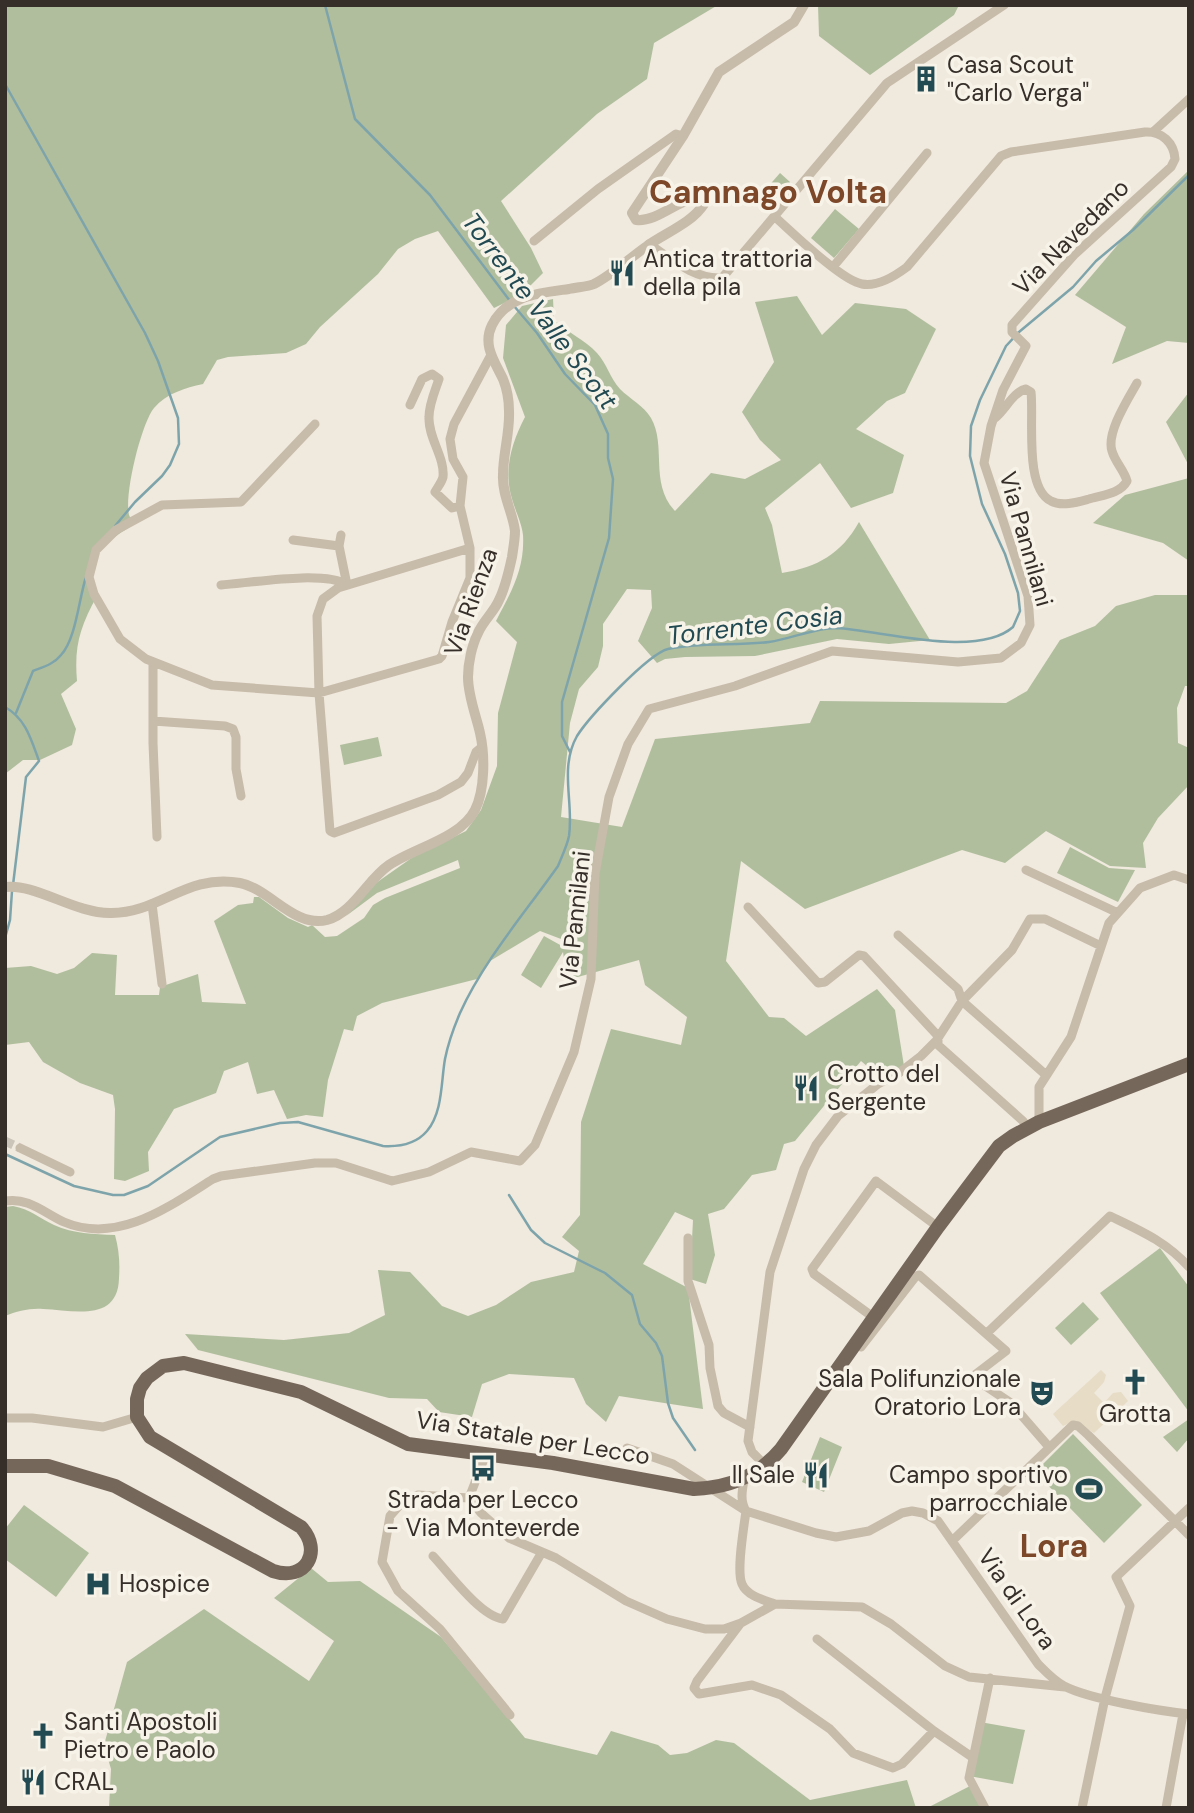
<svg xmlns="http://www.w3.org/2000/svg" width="1194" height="1813" font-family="'DM Sans',sans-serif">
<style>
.green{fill:#b0be9e}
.plaza{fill:#e7dcc5}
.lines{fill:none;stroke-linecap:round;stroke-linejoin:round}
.stream{stroke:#7ea4ab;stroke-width:2.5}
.minor-tunnel{stroke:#cbc4b9;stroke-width:9;stroke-dasharray:9 4.5;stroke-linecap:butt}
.minor{stroke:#c7bbaa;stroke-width:9}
.tertiary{stroke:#c7bbaa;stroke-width:10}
.primary{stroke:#76675b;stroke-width:14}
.labels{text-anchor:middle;stroke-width:7;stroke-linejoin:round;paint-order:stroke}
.poi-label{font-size:24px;fill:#352e29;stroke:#f8f3e9;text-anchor:start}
.street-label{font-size:24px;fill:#352e29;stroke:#f8f3e9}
.water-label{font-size:26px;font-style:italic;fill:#224a53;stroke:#f8f3e9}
.district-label{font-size:32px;font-weight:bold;fill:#7d4729;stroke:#f8f3e9}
</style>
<rect width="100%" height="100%" fill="#f0e9dd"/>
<path class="green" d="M5 5H718L654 43 647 79 597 114 501 201 531 248 543 273 521 295 494 308 438 231 415 239 398 249 378 274 320 327 306 344 286 353 228 357 217 360 203 384C185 388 167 393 154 408 141 424 124 495 129 515 130 518 133 521 134 524 104 544 83 555 97 596 80 627 74 646 77 681L61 694 76 729 72 745 40 760H23L5 774Z
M818 5H959L954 15 870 75 819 36Z
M1189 170V343L1167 341 1112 364 1126 327 1075 295 1144 214Z
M780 173 790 182 776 199 766 189Z
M835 209 859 229 834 258 811 238Z
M797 296 822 335 855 303 906 309 936 329 905 393 887 401 856 429 904 455 893 493 851 508 820 463 765 508 772 525 782 573C818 567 841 554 859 522L930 640 889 644 837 639 755 656 685 657 665 659 657 663 638 641 652 608 651 590 627 589 603 624V646L598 667 579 689 570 723 561 817 622 827 655 739 810 723 820 701 1006 703 1027 691 1060 640 1095 626 1116 606 1155 595H1189V686H1185L1177 708 1178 743 1189 748V785L1158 818 1143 843 1146 868 1110 866 1046 831 1005 863 962 850 805 909 741 861 726 961 769 1017 784 1018 806 1036 877 989 895 1010 904 1066 881 1078 861 1061 795 1141 784 1144 776 1170 752 1175 724 1209 708 1214 715 1255 706 1284 690 1279 693 1220 675 1212 643 1264 688 1288 703 1409 619 1396 606 1422 586 1404 574 1378 509 1374 482 1384 472 1417 439 1412 427 1399 389 1398 198 1350 185 1334 284 1340 349 1333 385 1315 378 1270 410 1272 442 1306 468 1316 496 1305 531 1282 574 1272 579 1251 562 1237 580 1215 581 1122 611 1029 681 1045 687 1017 645 985 639 960 567 980 563 952 541 988 521 975 544 936 562 946 561 939 540 931 490 961 477 979 382 1003 357 1016 353 1031 344 1029 328 1080 323 1117 306 1115 287 1119 274 1090 257 1094 248 1062 224 1071 216 1093 174 1109 148 1152 149 1171 125 1181 114 1179 115 1109 113 1095 80 1083 43 1062 29 1042 5 1045V968L31 966 57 974 74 968 92 953 117 955 115 995H159L160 987 198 974 202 1002 246 1004 214 921 238 905 253 903 254 897H259L288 918 308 927 312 925 325 937 337 936 364 918 373 905 385 898 460 868 458 860 377 893 346 916 376 883 413 857 466 831 481 810 497 766 498 713 517 642 496 621C511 592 525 569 523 535 522 524 515 510 512 499 503 470 512 442 525 417L503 358 506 325 522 306 553 299 554 320C567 332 585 340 597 353 607 364 610 378 620 389 630 399 644 406 651 418 667 446 649 483 675 511L711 473 745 479 781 460 760 440 742 412 774 362 755 302Z
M1189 392V466L1166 422Z
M1189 478V561L1163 543 1093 523 1125 495Z
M378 737 382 756 344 765 340 745Z
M1070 847 1109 868 1135 870 1118 902 1057 873Z
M13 1206C30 1209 39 1218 54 1225 74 1234 93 1234 115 1235 119 1250 120 1262 119 1278 118 1323 73 1310 43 1309 30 1308 17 1311 5 1316V1207Z
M1160 1248 1189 1287V1412L1100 1293Z
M1083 1302 1099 1319 1071 1345 1055 1328Z
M1189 1419V1438L1177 1452 1163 1437Z
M1073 1434 1142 1505 1104 1543 1035 1472Z
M820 1437 842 1447 824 1492 802 1482Z
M24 1505 89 1553 56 1597 5 1559V1529Z
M311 1568 328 1582 360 1581 441 1637 525 1738 597 1755 611 1731 658 1745 670 1755 687 1753 716 1740 734 1743 810 1800 907 1780 916 1808H109L111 1769 104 1745 127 1662 204 1609 309 1681 334 1641 274 1598Z
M980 1722 1025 1730 1013 1784 969 1776Z
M970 1786 982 1808H927Z"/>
<path class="plaza" d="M1101 1370 1106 1375 1104 1382 1094 1393 1104 1403 1113 1393 1121 1392 1128 1401 1094 1433 1074 1421 1063 1426 1053 1414Z"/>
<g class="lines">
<path class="stream" d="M325 5 355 119 430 195 510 301
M5 84 145 333 158 361 178 418 179 444 170 465 162 476 135 502 115 526
M514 306 537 333 565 374 595 405 608 434V458L613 479 609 538 562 702V736L570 752
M5 707C26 719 31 739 39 761L26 777 13 885
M16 713 33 671C43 667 54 664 61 655 76 639 79 598 86 577
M5 938 10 920 12 891
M5 1154 74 1186 113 1195H124L148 1186 220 1137 280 1123 298 1122 383 1146C400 1147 416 1144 427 1131 443 1112 441 1081 445 1059 448 1044 454 1027 460 1013 484 960 525 913 558 866 562 856 567 846 569 836 574 803 559 768 577 736 589 717 648 654 668 649 698 642 737 646 769 642 791 639 814 628 836 628 880 630 977 659 1013 627L1020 611 1018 593 1005 554 982 504 970 456 971 426 980 400 1006 346 1019 332 1073 287 1096 261 1133 230 1189 175
M509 1195 531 1230 545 1243 605 1273 632 1295 640 1324 656 1343 662 1356 668 1403 673 1418 695 1450"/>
<path class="minor-tunnel" d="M5 1141 20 1148"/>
<path class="minor" d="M1153 132 1189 99
M534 241 598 189 676 134 683 136
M649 244C670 258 695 280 722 278L887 83 1004 5
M833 267 927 153
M410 405 422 379 432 374 439 379C435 391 429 404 429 417 428 438 445 457 443 477 442 482 437 488 435 492L452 508 460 506 463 477 453 459 450 439 454 424 491 355
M995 418C1006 409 1013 392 1026 389L1031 392C1034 418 1024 488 1051 501 1062 507 1078 502 1089 499 1102 495 1120 494 1127 481 1124 470 1115 462 1112 451 1106 433 1128 399 1137 383
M315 424 241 502 162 505 116 530 96 550 89 577 94 594 120 639 146 659 212 685 319 693 439 659 442 656 452 622 470 578V548
M460 506 470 548 338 588 323 599 317 616 319 693 330 831 334 833 438 795 461 782 468 773 476 752 482 747
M293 540 339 546 347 585
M339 546 341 535
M221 585C250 583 325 570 347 585
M153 662V743L157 837
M153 721 225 726 233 729 236 737V769L241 796
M1026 870 1116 912
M152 904 162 984
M748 907 818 983 825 982 859 955 864 956 938 1036V1045L1023 1121 1028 1128
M898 935 958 989 962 1001 1046 1075
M1039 1122V1087L1071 1037 1109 923 1140 888 1174 875 1189 880
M20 1148 70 1172
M5 1201C29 1197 44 1213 64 1222 118 1245 170 1206 213 1179L221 1176 315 1163H336L392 1181 429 1172 471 1152 520 1161 535 1145 574 1052 591 979 595 874 609 797 628 744 649 709 735 686 832 651 958 662 1001 658 1021 643 1030 625 1028 596 984 463 991 426 1003 390 1026 346 1012 332V325L1074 255 1171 167 1175 159C1174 143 1162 131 1145 132L1011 152 1001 156 907 267C895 276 877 287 862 284 842 281 792 232 775 217
M688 1238V1281L709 1345 710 1368 718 1406 724 1413 750 1427
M873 1317 814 1274 812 1269 876 1181 938 1227
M987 1333 1110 1216C1141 1231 1165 1241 1189 1267
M861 1347 916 1276 919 1275 1006 1351 972 1377 1011 1403 1049 1447
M5 1418H32L103 1427 137 1417
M627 1448 673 1464 746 1511 816 1533 836 1537 869 1531 902 1513 912 1511 923 1513 938 1521 1038 1664C1046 1672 1053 1680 1064 1686 1089 1699 1159 1711 1189 1714
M486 1454 469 1498 481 1513 509 1538 556 1558 626 1601 667 1619 705 1629H724L741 1623 775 1604 862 1607 891 1624 945 1666 969 1677 1065 1687
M765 1465 752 1452 748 1441 770 1272 804 1169 816 1145 838 1116 878 1084 899 1073 921 1056 936 1041 962 1001 1012 950 1030 919H1045L1101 946
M744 1480C742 1491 740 1501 746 1511 744 1527 736 1571 742 1584 747 1596 764 1600 775 1604
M469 1498 418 1495 404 1500 390 1516 382 1562 398 1591 440 1629 510 1715
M952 1541 1073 1425 1078 1426 1088 1435 1189 1535
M433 1556C449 1573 480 1616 503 1619L542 1552
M740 1624 697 1681 694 1688 699 1694 752 1685 781 1695 830 1729 853 1753 893 1768 902 1764 934 1731
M817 1639 934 1731 972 1757
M985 1808 969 1778 990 1678
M1082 1808 1105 1698 1130 1606 1116 1577 1189 1508
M1166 1808 1183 1714"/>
<path class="tertiary" d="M5 887C35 883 74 913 110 913 159 914 186 873 240 883 270 889 294 928 327 920 353 913 367 880 389 865 414 848 461 838 475 810 485 790 485 755 480 733 476 715 468 696 468 677 468 663 472 645 478 633 483 621 494 612 499 600 505 588 509 571 512 557 513 550 515 539 515 531 513 513 502 495 503 475 503 453 510 433 509 411 509 401 507 389 503 379 495 362 482 345 492 325 507 295 540 293 569 289 577 287 587 287 594 284 612 275 631 257 647 246 665 233 692 223 704 204L703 200 697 197C676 201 657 222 636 220L632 213 683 136 719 72 794 22 804 5"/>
<path class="primary" d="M5 1466H48L115 1486 273 1571C306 1582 323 1551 301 1527L150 1437 137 1417V1399L140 1388 147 1378 163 1366 184 1363 301 1392 408 1444 553 1463 694 1489C730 1488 758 1476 781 1449L938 1227 999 1146 1013 1136 1039 1122 1189 1064"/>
</g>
<defs>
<g id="building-bare" transform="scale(2.1)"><path d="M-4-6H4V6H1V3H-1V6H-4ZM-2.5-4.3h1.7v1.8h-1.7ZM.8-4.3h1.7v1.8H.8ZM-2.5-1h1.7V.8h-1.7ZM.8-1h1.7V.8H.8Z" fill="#224a53" stroke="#f8f3e9" stroke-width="2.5" paint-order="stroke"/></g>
<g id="restaurant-bare" transform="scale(2.1)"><path d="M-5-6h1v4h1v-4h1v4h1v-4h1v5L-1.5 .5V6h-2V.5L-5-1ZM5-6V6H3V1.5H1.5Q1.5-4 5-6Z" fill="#224a53" stroke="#f8f3e9" stroke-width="2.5" paint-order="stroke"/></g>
<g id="church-bare" transform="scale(2.1)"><path d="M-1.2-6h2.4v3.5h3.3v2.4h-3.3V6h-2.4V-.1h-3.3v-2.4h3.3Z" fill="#224a53" stroke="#f8f3e9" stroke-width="2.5" paint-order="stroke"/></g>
<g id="theatre-bare" transform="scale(2.1)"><path d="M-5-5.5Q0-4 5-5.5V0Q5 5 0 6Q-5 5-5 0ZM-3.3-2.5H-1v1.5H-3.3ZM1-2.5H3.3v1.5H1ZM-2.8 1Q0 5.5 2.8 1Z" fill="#224a53" stroke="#f8f3e9" stroke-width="2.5" paint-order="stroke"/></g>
<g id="bus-bare" transform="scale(2.1)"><path d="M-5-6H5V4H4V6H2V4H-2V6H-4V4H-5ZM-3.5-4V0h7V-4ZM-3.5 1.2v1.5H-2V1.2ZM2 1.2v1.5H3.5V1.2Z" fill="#224a53" stroke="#f8f3e9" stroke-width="2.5" paint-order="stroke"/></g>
<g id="stadium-bare" transform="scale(2.1)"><path d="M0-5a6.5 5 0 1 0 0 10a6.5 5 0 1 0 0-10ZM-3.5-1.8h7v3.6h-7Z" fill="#224a53" stroke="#f8f3e9" stroke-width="2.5" paint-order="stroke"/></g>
<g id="hospital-bare" transform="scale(2.1)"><path d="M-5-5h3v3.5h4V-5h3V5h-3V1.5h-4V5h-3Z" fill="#224a53" stroke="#f8f3e9" stroke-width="2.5" paint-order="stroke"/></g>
</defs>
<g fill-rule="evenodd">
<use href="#building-bare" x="926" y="79"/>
<use href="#restaurant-bare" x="622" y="273"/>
<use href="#restaurant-bare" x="806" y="1088"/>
<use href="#church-bare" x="1135" y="1382"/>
<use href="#theatre-bare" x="1042" y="1393"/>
<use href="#bus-bare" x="483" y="1468"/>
<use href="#restaurant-bare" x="816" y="1475"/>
<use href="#stadium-bare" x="1089" y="1489"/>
<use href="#hospital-bare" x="98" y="1584"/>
<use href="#church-bare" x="43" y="1736"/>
<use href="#restaurant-bare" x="33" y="1782"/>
</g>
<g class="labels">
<g class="poi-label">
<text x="947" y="73">Casa Scout<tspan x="947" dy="28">"Carlo Verga"</tspan></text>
<text x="643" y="267">Antica trattoria<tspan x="643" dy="28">della pila</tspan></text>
<text x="827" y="1082">Crotto del<tspan x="827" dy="28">Sergente</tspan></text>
<text x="1021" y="1387" text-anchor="end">Sala Polifunzionale<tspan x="1021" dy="28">Oratorio Lora</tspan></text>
<text x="1135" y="1422" text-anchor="middle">Grotta</text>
<text x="795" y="1483" text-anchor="end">Il Sale</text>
<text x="1068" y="1483" text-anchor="end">Campo sportivo<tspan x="1068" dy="28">parrocchiale</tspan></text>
<text x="483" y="1508" text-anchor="middle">Strada per Lecco<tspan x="483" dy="28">- Via Monteverde</tspan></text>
<text x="119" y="1592">Hospice</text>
<text x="64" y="1730">Santi Apostoli<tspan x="64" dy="28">Pietro e Paolo</tspan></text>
<text x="54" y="1790">CRAL</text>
</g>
<g class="street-label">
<text transform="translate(1071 237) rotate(-45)" y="8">Via Navedano</text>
<text transform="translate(1026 539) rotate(74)" y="8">Via Pannilani</text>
<text transform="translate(471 602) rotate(-70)" y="8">Via Rienza</text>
<text transform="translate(575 920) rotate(-84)" y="8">Via Pannilani</text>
<text transform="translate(533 1438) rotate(9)" y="8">Via Statale per Lecco</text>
<text transform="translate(1017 1599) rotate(55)" y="8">Via di Lora</text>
</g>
<g class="water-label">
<text transform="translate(540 311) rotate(53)" y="9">Torrente Valle Scott</text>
<text transform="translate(755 625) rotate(-7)" y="9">Torrente Cosia</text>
</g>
<g class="district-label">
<text x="768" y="203">Camnago Volta</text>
<text x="1054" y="1557">Lora</text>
</g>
</g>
<rect width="1194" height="1813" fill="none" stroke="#352e29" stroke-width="14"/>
</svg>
